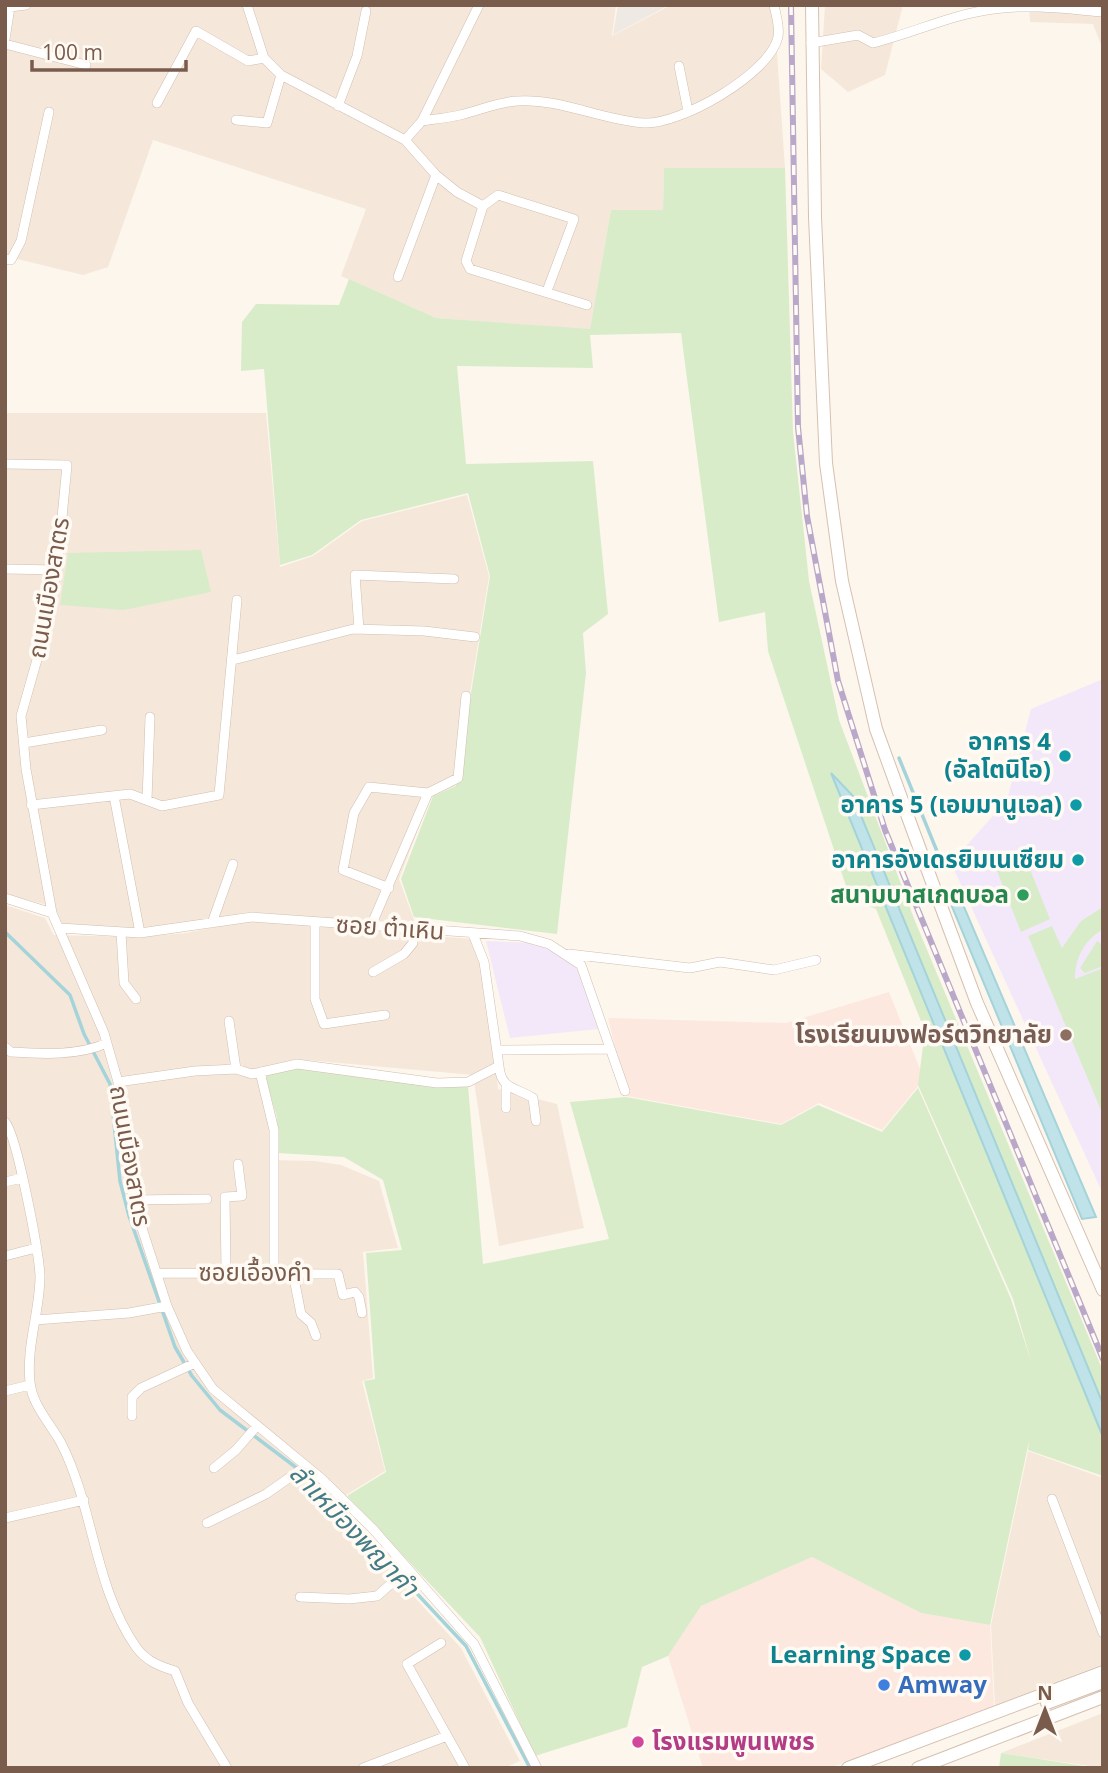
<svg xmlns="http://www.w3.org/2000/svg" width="1108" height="1773" font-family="'Open Sans','Noto Sans Thai',sans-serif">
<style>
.residential{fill:#f5e8da}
.commercial{fill:#fde8e0}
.industrial{fill:#efe9e4}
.education{fill:#f3e8fa}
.green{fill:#d8ecc9}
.water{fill:#bfe3e8;stroke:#a5d3da;stroke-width:2}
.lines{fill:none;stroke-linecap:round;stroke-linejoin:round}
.stream{stroke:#a5d3da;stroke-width:3.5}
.street-casing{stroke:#d1beb0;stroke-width:10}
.secondary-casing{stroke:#d6c0b0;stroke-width:14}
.street{stroke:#fff;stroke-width:9}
.secondary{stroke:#fff;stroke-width:12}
.rail-casing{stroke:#b9a8c9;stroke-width:6}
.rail{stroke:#fffaf3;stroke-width:3.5;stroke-dasharray:10;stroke-linecap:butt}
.culture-dot{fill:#0f9aa8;stroke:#fffaf3;stroke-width:2.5}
.leisure-dot{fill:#2e9e5b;stroke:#fffaf3;stroke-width:2.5}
.education-dot{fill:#8d6e63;stroke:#fffaf3;stroke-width:2.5}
.shop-dot{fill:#3f7fe0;stroke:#fffaf3;stroke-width:2.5}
.hotel-dot{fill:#d1479c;stroke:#fffaf3;stroke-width:2.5}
.labels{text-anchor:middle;stroke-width:7;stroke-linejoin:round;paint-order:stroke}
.street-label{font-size:24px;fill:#7a5c4d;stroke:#fffaf3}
.culture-label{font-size:24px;font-weight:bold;fill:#0d838f;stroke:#fffaf3;text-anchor:end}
.leisure-label{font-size:24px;font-weight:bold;fill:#27864d;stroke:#fffaf3;text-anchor:end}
.education-label{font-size:24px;font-weight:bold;fill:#785e54;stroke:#fffaf3;text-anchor:end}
.shop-label{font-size:24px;font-weight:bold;fill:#366cbe;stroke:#fffaf3;text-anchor:start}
.hotel-label{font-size:24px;font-weight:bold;fill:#b23c85;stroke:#fffaf3;text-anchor:start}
.water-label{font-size:26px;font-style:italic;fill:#437c86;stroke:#fffaf3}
</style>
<rect width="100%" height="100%" fill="#fdf6ec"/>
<path class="residential" d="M5 5H616L612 36 671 5H770L775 25 785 168H664L663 210H611L590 330 436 318 341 276 366 209 153 140 108 267 83 275 5 256Z
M825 5H903L885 75 848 92 821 69Z
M1029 5H1103V50L1093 24 1030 22Z
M5 413H266L280 567 313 556 362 521 467 495 489 576 455 786 431 796 399 879 416 925 249 912 147 930 63 925 55 907 5 894Z
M5 905 45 918 54 935 139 937 186 933 250 920 470 939 480 963 495 1051 498 1089 557 1104 584 1228 499 1246 473 1075 295 1059 256 1070 269 1120 271 1160 315 1161 341 1165 379 1181 398 1248 363 1252 373 1378 362 1381 385 1471 330 1505 461 1648 520 1761 504 1768H5Z
M1028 1451 1103 1478V1664L995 1706 991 1625Z
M1103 1713V1768L1001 1753Z"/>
<path class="commercial" d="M889 992 924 1079 882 1130 819 1103 781 1124 627 1096 608 1018 786 1023Z
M812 1557 921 1613 990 1625 994 1706 830 1768H703L668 1656 701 1606Z"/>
<path class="industrial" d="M618 5H669L613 35Z"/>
<path class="education" d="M1103 679V1194L951 863 1007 800 1031 709Z
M486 941 534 943 578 964 598 1029 510 1038Z"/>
<path class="green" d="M664 168H785L793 432 809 581 839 720 915 921 1103 1371V1476L1028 1450 1029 1441 990 1625 921 1613 812 1557 701 1606 668 1656 642 1667 627 1727 535 1756 480 1637 347 1496 386 1472 364 1381 375 1379 366 1253 402 1250 383 1180 344 1157 278 1153 277 1118 265 1075 298 1067 436 1086H468L483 1264 609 1239 570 1102 626 1097 781 1125 818 1105 882 1132 918 1088 1011 1299 1032 1364 1013 1299 918 1085 925 1031 876 909 850 898 768 651 765 612 719 622 681 333 590 335 593 368 457 366 466 464 593 461 608 614 583 633 586 673 557 934 414 917 401 879 433 796 456 786 490 576 468 493 361 520 312 555 280 565 264 369 241 371 242 322 256 304 339 305 349 279 436 318 590 329 611 210H663Z
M201 550 211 592 124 610 60 605 68 553Z
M1025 857 1050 919 1021 932 997 871Z
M1103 907V929C1085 940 1075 957 1075 979L1103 968V1115L1028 936 1052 926 1062 948 1081 921Z
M1097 941 1103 945V966L1085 973 1080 968Z
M1001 1753 1096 1768H999Z"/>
<path class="water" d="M831 773 853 796 1103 1404V1437Z
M952 889 959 895 1096 1217 1082 1219 948 897Z"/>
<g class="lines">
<path class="stream" d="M899 758 943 866
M5 932 70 995 84 1034 110 1084 120 1181 129 1216 175 1347 192 1376 220 1410 306 1475 466 1646 530 1768"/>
<g class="street-casing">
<path id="street" d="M247 5 264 58 281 75 405 140 436 175 457 192 483 206
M5 39 10 7 26 5
M811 43 858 35 873 43C914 33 952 14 994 9 1030 4 1067 9 1103 12
M5 44 86 65
M679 66 688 111
M157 103 196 31 248 61 264 58
M338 106 357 56 366 11
M236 120 267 123 281 75
M422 121C435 119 447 118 460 115 478 111 498 102 517 101 560 98 601 120 644 123 680 125 770 74 778 37 780 26 776 16 774 5
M405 140 422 121 479 5
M5 259 11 260 21 241 49 112
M398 277 436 175
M547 291 574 219 498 195 483 206 466 261 470 269 587 305
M5 464 67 465 57 570 42 642 21 716 26 769 52 913 104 1033 118 1082 133 1200 167 1306 187 1351 213 1389 322 1479 373 1529 474 1644 537 1768
M5 569 57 570
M359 629 355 575 454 579
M233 660 353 629 424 631 475 637
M24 743 102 730
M114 796 140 933
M147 800 150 717
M31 805 130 794 162 806 219 795 237 600
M389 888 343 870 354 813 369 787 428 793
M5 898 52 913
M315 922V999L324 1024 385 1015
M212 923 233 864
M371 926 428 793 458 778 466 696
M60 928 140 933 252 917 520 936 549 944 581 965 625 1091
M121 932 124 983 136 999
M569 954 690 968 720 962 774 970 816 960
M373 972 404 954 413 943 412 930
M229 1021 236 1069
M5 1047 11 1052C42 1054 78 1056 107 1043
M498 1050 610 1049
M499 1066C501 1090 516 1087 533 1098L536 1121
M260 1072 274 1130V1273
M118 1082 195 1071 236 1069 252 1074 297 1064 437 1083 468 1082 499 1066 484 962 473 934
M506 1086V1108
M5 1122C17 1135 39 1253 40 1276 40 1311 26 1346 30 1382 32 1405 50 1423 61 1443 94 1507 94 1587 136 1647 146 1661 159 1666 175 1671L188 1703 227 1768
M5 1182 22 1178
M133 1200 207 1199
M5 1256 36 1248
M226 1271 225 1197 242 1196 238 1164
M158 1273 338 1274 343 1295 355 1292 359 1297 362 1313
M293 1273 301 1314 311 1323 316 1336
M35 1320 129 1313 167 1306
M5 1391 30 1385
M132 1416V1397L141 1388 195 1363
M214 1468 236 1450 256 1427
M1052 1499 1103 1633
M5 1518 84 1500
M207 1523 266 1494 306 1466
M300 1597 349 1599 377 1596 408 1569
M441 1643 407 1664 465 1768
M363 1768 447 1736"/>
</g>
<g class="secondary-casing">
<path id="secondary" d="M812 5 815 217 826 463 842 581 876 729 912 828 977 1003 1103 1290
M1047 1703 1103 1682
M848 1768 1103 1672
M918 1768 1103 1697"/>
</g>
<use href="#street" class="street"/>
<use href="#secondary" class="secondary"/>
<g class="rail-casing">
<path id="rail" d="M791 5 798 427 807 516 838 681 885 830 1103 1359"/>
</g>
<use href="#rail" class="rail"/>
</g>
<g class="culture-dot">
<circle cx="1065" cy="756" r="7"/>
<circle cx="1076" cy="805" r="7"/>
<circle cx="1078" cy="860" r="7"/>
<circle cx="965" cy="1655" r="7"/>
</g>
<circle class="leisure-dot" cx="1023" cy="895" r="7"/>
<circle class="education-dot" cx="1066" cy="1035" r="7"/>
<circle class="shop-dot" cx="884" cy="1685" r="7"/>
<circle class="hotel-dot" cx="638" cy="1742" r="7"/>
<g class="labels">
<g class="street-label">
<text transform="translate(49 588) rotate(-80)" y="8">ถนนเมืองสาตร</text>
<text transform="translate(390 928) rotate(4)" y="8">ซอย ต๋าเหิน</text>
<text transform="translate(130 1156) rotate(80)" y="8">ถนนเมืองสาตร</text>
<text x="255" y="1281">ซอยเอื้องคำ</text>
</g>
<g class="culture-label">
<text x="1051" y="750">อาคาร 4<tspan x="1051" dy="28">(อัลโตนิโอ)</tspan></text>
<text x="1062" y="813">อาคาร 5 (เอมมานูเอล)</text>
<text x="1064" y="868">อาคารอังเดรยิมเนเซียม</text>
<text x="951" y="1663">Learning Space</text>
</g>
<g class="leisure-label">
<text x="1009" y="903">สนามบาสเกตบอล</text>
</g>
<g class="education-label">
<text x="1052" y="1043">โรงเรียนมงฟอร์ตวิทยาลัย</text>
</g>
<g class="shop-label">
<text x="898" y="1693">Amway</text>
</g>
<g class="hotel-label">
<text x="652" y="1750">โรงแรมพูนเพชร</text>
</g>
<g class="water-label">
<text transform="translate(354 1530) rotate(46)" y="9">ลำเหมืองพญาคำ</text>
</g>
</g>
<rect width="1108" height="1773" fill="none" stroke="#7a5c4d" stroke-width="14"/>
<g transform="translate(1045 1710)" stroke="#fffaf3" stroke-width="5" paint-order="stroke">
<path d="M0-5L12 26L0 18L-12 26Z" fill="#7a5c4d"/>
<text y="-10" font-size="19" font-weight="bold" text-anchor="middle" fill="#7a5c4d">N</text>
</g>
<path d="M32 60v10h154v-10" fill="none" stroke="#7a5c4d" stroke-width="3.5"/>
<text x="42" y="60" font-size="21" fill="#7a5c4d" stroke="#fffaf3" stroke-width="5" paint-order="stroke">100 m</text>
</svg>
